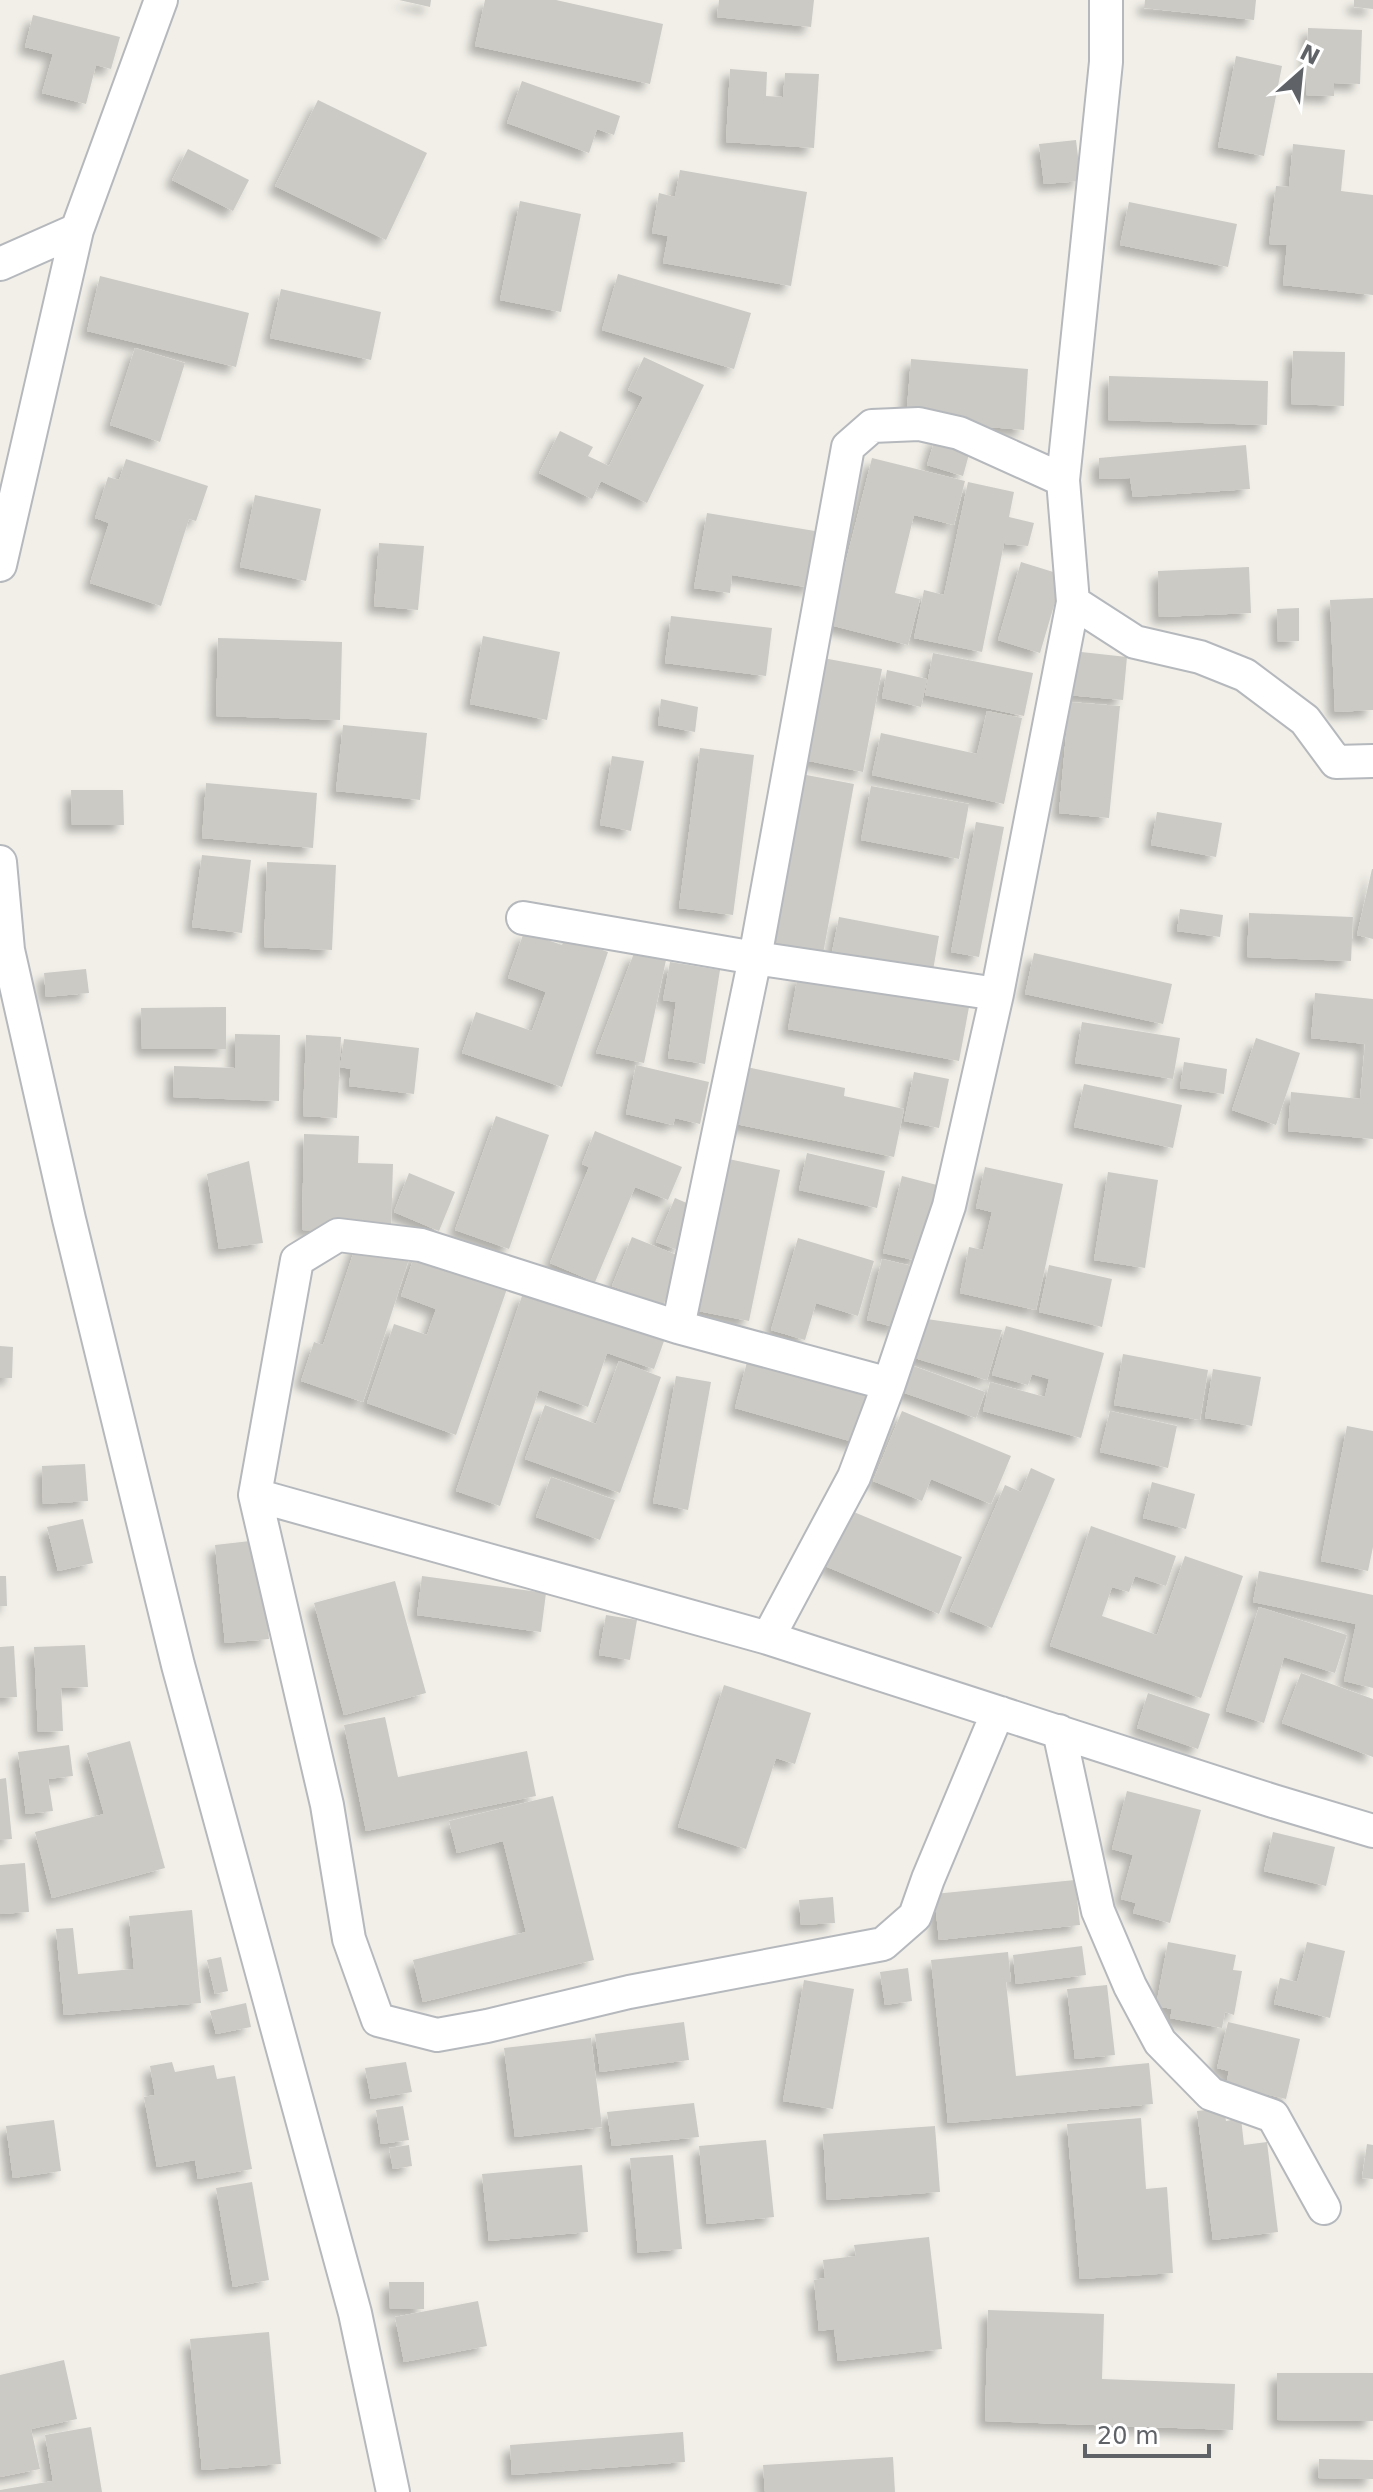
<svg xmlns="http://www.w3.org/2000/svg" width="1373" height="2492" font-family="'DejaVu Sans',sans-serif">
<style>
.building{fill:#cccac5;filter:url(#shadow)}
.lines{fill:none;stroke-linecap:round;stroke-linejoin:round}
.minor-casing{stroke:#b5b8bc;stroke-width:36}
.minor{stroke:#fff;stroke-width:32}
</style>
<defs>
<filter id="shadow"><feDropShadow dx="-7" dy="7" stdDeviation="4" flood-color="#0004"/></filter>
</defs>
<rect width="100%" height="100%" fill="#f1efe8"/>
<path class="building" d="M399 0H431L430 7Z
M485 0H556L663 24 650 84 475 46Z
M719 0H814L811 27 717 17Z
M1145 0H1256L1254 20 1144 8Z
M1354 0H1373V9L1354 7Z
M33 15 120 37 111 69 96 65 86 104 42 93 53 54 25 47Z
M1308 28 1362 30 1360 84 1334 83V96L1306 95Z
M1236 56 1282 66 1264 156 1218 147Z
M730 69 767 72 766 96 783 97 785 73 819 74 814 148 726 142Z
M522 81 620 116 614 135 597 129 589 153 507 123Z
M318 100 427 153 386 240 275 186Z
M1076 140 1081 181 1044 184 1039 144Z
M1293 144 1345 150 1341 191 1373 195V295L1283 285 1287 245 1269 244 1276 186 1289 187Z
M188 149 249 180 233 211 172 180Z
M680 170 807 192 791 286 663 263 668 236 652 233 659 193 675 197Z
M520 201 581 214 561 312 500 300Z
M1129 202 1237 224 1228 267 1120 245Z
M618 274 751 313 734 369 602 330Z
M100 276 249 313 236 367 87 331Z
M281 289 381 312 371 360 270 338Z
M135 348 185 363 160 442 110 425Z
M1293 351 1345 352 1344 406 1291 404Z
M644 357 704 385 647 503 601 481 592 499 539 473 560 431 593 447 588 456 609 466 643 397 628 390Z
M911 359 1028 369 1024 430 906 420Z
M1109 376 1268 381 1267 425 1108 420Z
M936 436 971 447 963 476 927 465Z
M1246 445 1250 489 1133 497 1130 478 1099 479V458Z
M872 458 965 481 954 525 914 515 895 593 920 599 908 645 830 625Z
M126 459 208 486 196 521 189 519 161 606 90 583 109 523 95 518 108 477 119 480Z
M968 482 1014 492 1009 517 1034 523 1028 546 1005 544 1007 529 982 652 914 638 924 590 944 595Z
M255 495 321 509 306 581 240 567Z
M707 513 821 532 812 588 732 575 730 593 694 588Z
M379 543 424 546 418 610 374 606Z
M1021 562 1063 575 1040 653 998 640Z
M1249 567 1251 613 1159 617 1158 571Z
M1373 598V710L1335 712 1330 600Z
M1299 608V641L1278 642 1277 609Z
M671 616 772 628 766 676 665 663Z
M483 636 560 652 547 720 470 704Z
M218 638 342 642 340 720 216 716Z
M1072 651 1127 657 1123 700 1067 695Z
M933 653 1033 673 1024 716 925 695Z
M823 658 882 669 863 772 804 760Z
M887 670 927 679 921 707 882 698Z
M661 699 698 707 695 732 658 725Z
M1069 702 1120 706 1109 818 1059 813Z
M987 711 1022 718 1004 804 872 775 881 733 977 754Z
M343 725 427 733 420 800 336 791Z
M700 748 754 755 733 915 679 908Z
M612 756 644 761 631 831 600 825Z
M796 773 854 784 823 954 764 942Z
M206 783 317 793 313 848 202 838Z
M871 786 969 804 959 859 861 840Z
M71 790H123L124 825H72Z
M1157 812 1222 823 1216 857 1151 845Z
M976 822 1004 827 979 957 951 952Z
M202 855 251 860 242 933 192 927Z
M267 862 336 865 332 950 264 947Z
M1372 869H1373V939L1357 935Z
M1180 909 1223 915 1220 937 1177 931Z
M1249 913 1353 917 1351 961 1247 957Z
M839 917 939 936 932 976 831 957Z
M524 932 562 945 565 937 608 952 562 1087 462 1053 476 1012 532 1031 546 992 508 978Z
M634 953 666 960 644 1063 596 1053Z
M1034 953 1172 984 1163 1024 1025 994Z
M670 962 720 970 705 1064 668 1058 676 1002 663 1000Z
M86 969 89 993 46 997 44 973Z
M798 975 969 1007 959 1061 788 1029Z
M1315 993 1373 999V1139L1288 1131 1291 1092 1360 1099 1365 1044 1311 1038Z
M226 1007V1049H142L141 1008Z
M1082 1022 1180 1038 1173 1079 1075 1063Z
M235 1034 280 1035 279 1101 173 1097 174 1066 235 1068Z
M306 1035 341 1037 337 1118 303 1116Z
M1256 1038 1300 1053 1276 1125 1232 1110Z
M344 1039 419 1048 414 1094 349 1086 351 1069 340 1067Z
M1184 1062 1227 1069 1224 1094 1180 1088Z
M636 1065 709 1082 700 1124 675 1118 673 1125 626 1114Z
M742 1066 845 1088 844 1096 904 1109 894 1157 731 1123Z
M914 1072 949 1079 939 1128 904 1121Z
M1084 1084 1182 1105 1173 1148 1074 1127Z
M496 1116 549 1135 509 1249 455 1230Z
M595 1131 682 1167 668 1200 635 1187 595 1282 550 1263 589 1167 582 1164Z
M304 1134 359 1136 358 1163 393 1164 391 1232 302 1230Z
M807 1153 885 1171 877 1208 799 1190Z
M724 1158 780 1170 749 1321 693 1310Z
M249 1161 263 1243 219 1249 207 1174Z
M985 1167 1063 1184 1036 1310 960 1293 969 1247 983 1250 992 1212 976 1208Z
M1108 1172 1158 1180 1145 1268 1094 1260Z
M409 1173 455 1192 439 1231 394 1212Z
M902 1176 937 1185 918 1261 883 1253Z
M675 1198 696 1207 678 1250 656 1242Z
M632 1237 682 1257 663 1306 612 1286Z
M798 1238 874 1261 858 1316 816 1303 805 1340 771 1330Z
M357 1242 409 1259 363 1402 301 1381 314 1342 323 1345Z
M416 1251 509 1283 456 1435 367 1403 394 1324 427 1335 436 1309 401 1296Z
M882 1259 912 1266 898 1328 867 1320Z
M1049 1265 1112 1279 1102 1327 1039 1312Z
M523 1293 664 1341 654 1369 607 1353 588 1407 539 1390 500 1506 456 1491Z
M920 1318 1002 1330 987 1380 908 1356Z
M1006 1326 1104 1353 1081 1438 983 1411 990 1382 1045 1397 1049 1379 1032 1374 1028 1385 992 1375Z
M0 1346 13 1347 12 1378H0Z
M1123 1354 1208 1370 1200 1420 1114 1405Z
M619 1361 661 1377 620 1493 525 1459 545 1405 596 1424Z
M747 1362 873 1397 860 1444 735 1408Z
M908 1364 985 1392 976 1418 899 1391Z
M1213 1369 1261 1377 1252 1426 1205 1418Z
M676 1376 711 1382 688 1510 653 1503Z
M902 1411 1011 1456 991 1504 931 1479 922 1501 873 1481Z
M1110 1411 1177 1426 1168 1468 1100 1452Z
M1347 1426 1373 1431V1547L1368 1571 1321 1561Z
M85 1464 88 1501 43 1504 42 1466Z
M1031 1468 1055 1479 992 1628 950 1611 1005 1485 1021 1492Z
M551 1477 615 1500 600 1540 536 1517Z
M1152 1482 1195 1494 1186 1529 1143 1518Z
M849 1510 962 1557 939 1614 825 1566Z
M83 1519 93 1563 58 1571 47 1527Z
M1091 1526 1176 1556 1166 1586 1135 1576 1129 1592 1112 1587 1102 1616 1157 1635 1185 1556 1243 1576 1201 1698 1050 1646Z
M259 1540 269 1639 225 1643 215 1545Z
M1259 1571 1373 1595V1688L1344 1681 1356 1624 1253 1602Z
M0 1576H6L7 1606H0Z
M422 1576 546 1593 541 1632 417 1615Z
M395 1581 426 1693 344 1715 314 1603Z
M1259 1607 1347 1635 1335 1673 1284 1657 1264 1723 1226 1711Z
M606 1615 637 1620 630 1660 599 1655Z
M85 1645 88 1687 61 1688 63 1731 38 1732 34 1647Z
M14 1646 17 1697 0 1698V1647Z
M1301 1673 1373 1699V1757L1282 1723Z
M724 1685 811 1713 795 1764 776 1758 746 1849 678 1827Z
M1148 1693 1210 1714 1198 1749 1137 1728Z
M385 1717 398 1777 527 1751 536 1796 366 1831 344 1725Z
M130 1741 165 1868 52 1898 35 1832 104 1814 87 1753Z
M69 1745 73 1776 48 1779 53 1811 26 1814 18 1752Z
M6 1778 12 1839 0 1840V1779Z
M1127 1791 1201 1810 1170 1923 1133 1913 1136 1903 1121 1899 1133 1855 1112 1849Z
M553 1796 594 1960 423 2002 413 1960 526 1932 503 1841 457 1853 449 1821Z
M1273 1832 1335 1847 1326 1886 1264 1871Z
M25 1863 29 1912 0 1914V1865Z
M1075 1880 1080 1925 939 1940 934 1894Z
M833 1897 835 1923 801 1925 799 1900Z
M192 1910 201 2003 64 2015 56 1929 73 1928 78 1974 134 1969 129 1916Z
M1168 1942 1236 1955 1233 1970 1242 1971 1234 2015 1225 2012 1222 2028 1170 2018 1172 2009 1156 2006Z
M1307 1942 1345 1951 1330 2018 1274 2004 1280 1978 1297 1982Z
M1082 1946 1086 1975 1016 1984 1013 1955Z
M1008 1952 1011 1982H1006L1016 2076 1149 2063 1153 2104 948 2123 931 1960Z
M221 1957 228 1991 215 1994 207 1960Z
M908 1968 912 2001 885 2005 880 1972Z
M804 1980 854 1989 833 2109 783 2101Z
M1107 1985 1115 2055 1075 2059 1067 1989Z
M246 2003 251 2027 216 2034 210 2011Z
M684 2022 689 2060 600 2072 595 2034Z
M1228 2022 1300 2039 1286 2099 1226 2085 1229 2071 1217 2068Z
M591 2038 602 2127 515 2137 504 2048Z
M172 2062 175 2072 214 2065 217 2079 235 2076 252 2169 198 2179 195 2160 157 2167 144 2097 155 2095 150 2066Z
M406 2062 412 2092 371 2099 365 2068Z
M694 2103 699 2137 612 2146 607 2112Z
M403 2106 409 2140 381 2144 376 2110Z
M1224 2108 1226 2121 1241 2118 1244 2145 1267 2142 1278 2232 1213 2240 1197 2111Z
M1141 2118 1146 2189 1167 2187 1173 2273 1080 2279 1067 2124Z
M54 2120 61 2171 13 2178 6 2126Z
M935 2126 940 2192 827 2200 823 2134Z
M766 2140 774 2217 707 2224 699 2146Z
M1367 2144 1373 2145V2179L1362 2178Z
M409 2145 412 2166 393 2169 389 2148Z
M673 2155 682 2249 638 2253 630 2158Z
M582 2165 588 2232 489 2241 482 2174Z
M252 2182 269 2280 233 2287 216 2188Z
M929 2237 942 2349 838 2361 834 2329 819 2331 814 2280 825 2278 823 2260 856 2256 854 2245Z
M389 2282H424V2309H390Z
M478 2301 487 2346 404 2362 395 2317Z
M988 2310 1104 2314 1102 2379 1235 2384 1233 2430 985 2421Z
M269 2332 281 2464 202 2470 190 2339Z
M64 2360 77 2419 31 2429 40 2469 0 2477V2375Z
M1277 2373H1373V2421L1277 2420Z
M91 2427 102 2492H0V2490L53 2481 45 2435Z
M683 2432 685 2462 512 2475 510 2445Z
M893 2457 895 2492H765L763 2465Z
M1319 2459 1373 2460V2479L1318 2478Z"/>
<g class="lines">
<g class="minor-casing">
<path id="minor" d="M0 264 77 230
M0 565 77 230 161 0
M1073 602 1135 642 1200 657 1245 675 1305 720 1336 762 1373 761
M0 862 8 950 69 1219 178 1665 355 2313 393 2492
M523 918 755 958 997 994
M678 1327 755 958 848 447 872 426 919 424 959 433 1063 480
M889 1384 678 1327 421 1245 338 1235 297 1260 255 1495 327 1805 349 1939 378 2020 437 2035 487 2026 629 1992 883 1944 915 1916 928 1879 997 1714 1001 1713
M255 1495 768 1638 1273 1801 1373 1831
M768 1638 854 1477 889 1384 949 1206 997 994 1073 602 1063 480 1106 62V0
M1059 1731 1098 1911 1130 1986 1160 2042 1211 2094 1273 2116 1324 2208"/>
</g>
<use href="#minor" class="minor"/>
</g>
<g transform="translate(1301 72) rotate(27)" stroke="#ffffff" stroke-width="6" paint-order="stroke">
<path d="M0-6L14 30L0 20L-14 30Z" fill="#5f6368"/>
<text y="-12" font-size="22" font-weight="bold" text-anchor="middle" fill="#5f6368">N</text>
</g>
<path d="M1085 2444v12h124v-12" fill="none" stroke="#5f6368" stroke-width="4"/>
<text x="1097" y="2444" font-size="24" fill="#5f6368" stroke="#ffffff" stroke-width="6" paint-order="stroke">20 m</text>
</svg>
